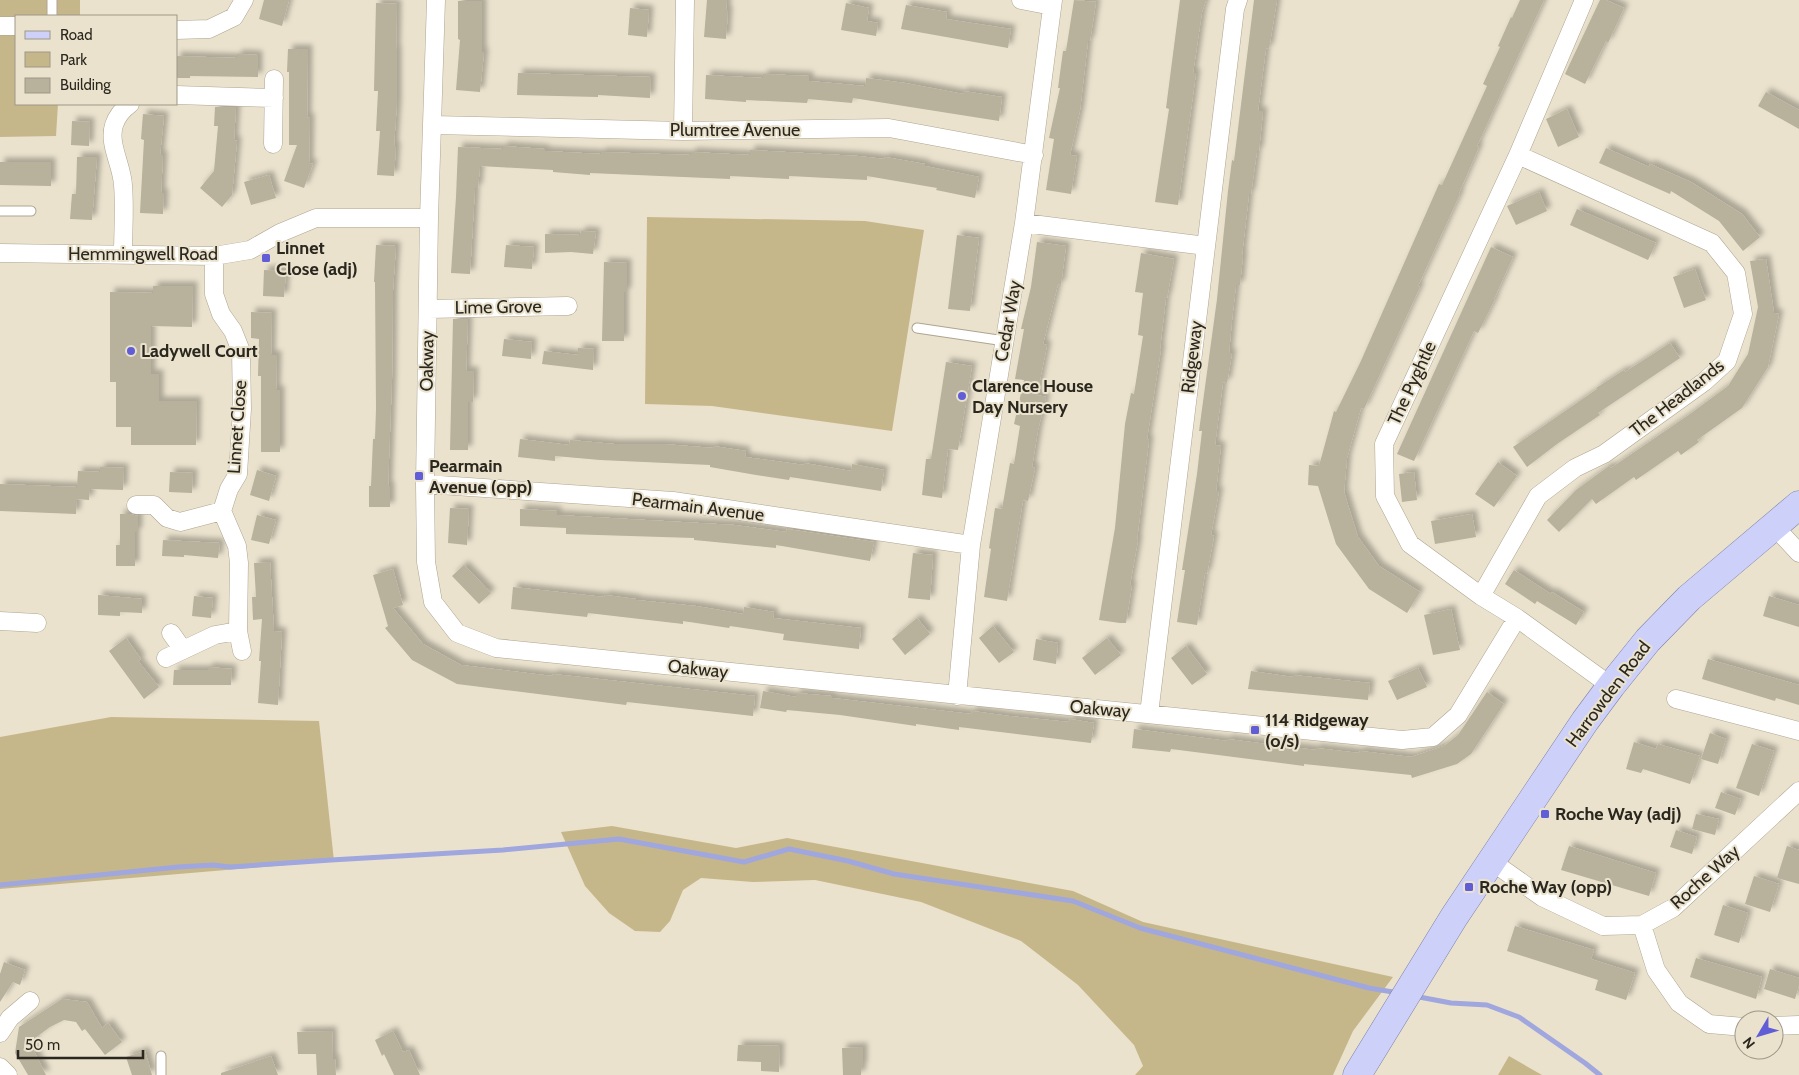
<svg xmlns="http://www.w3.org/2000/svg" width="1799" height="1075" font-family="Cabin,sans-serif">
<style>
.green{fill:#c6b78b}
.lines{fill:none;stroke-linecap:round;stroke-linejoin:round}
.stream{stroke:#a0a6de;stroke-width:5}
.building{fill:#b8b19c;filter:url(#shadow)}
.lane-casing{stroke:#ada591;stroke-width:11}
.street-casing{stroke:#ada591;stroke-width:19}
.primary-casing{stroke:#7e81aa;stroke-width:29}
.lane{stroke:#fff;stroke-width:9}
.street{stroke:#fff;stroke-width:18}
.primary{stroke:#cdd1f9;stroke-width:28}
.poi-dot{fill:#605dd6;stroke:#eae2cd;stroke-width:2}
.labels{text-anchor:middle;stroke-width:4;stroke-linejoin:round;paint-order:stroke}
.street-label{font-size:18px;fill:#2a271f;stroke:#eae2cd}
.poi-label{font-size:18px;font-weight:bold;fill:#2a271f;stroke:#eae2cd;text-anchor:start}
</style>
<defs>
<filter id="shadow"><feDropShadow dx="4.5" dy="-4.5" stdDeviation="2.5" flood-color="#0004"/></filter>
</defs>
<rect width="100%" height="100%" fill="#eae2cd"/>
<path class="green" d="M0 0H80V16H16V104H58L56 136 0 137Z
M647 217 865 221 924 230 892 431 712 406 645 404Z
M111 717 319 721 334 861 0 889V737Z
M612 826 736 848 787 838 1073 891 1143 922 1393 977 1353 1031 1333 1075H1135L1143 1066 1134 1045 1078 985 1021 941 921 902 815 880 753 882 701 878 683 890 670 921 660 932 635 931 609 913 585 886 561 832Z
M1509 1056 1542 1075H1498Z"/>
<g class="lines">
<path class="stream" d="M0 885 178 867 213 865 230 867 331 860 503 850 619 839 744 862 789 849 848 861 894 874 1073 901 1140 928 1369 988 1399 993
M1414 996 1451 1003 1487 1005 1519 1017 1585 1063 1600 1075"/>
</g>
<path class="building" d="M264 0H289L282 26 259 19Z
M707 0H727L726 10H728L726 39 704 37Z
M1074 0 1096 2 1090 41H1088L1080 110 1070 155 1077 156 1071 194 1046 190 1054 139 1049 138 1060 88H1058L1063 51H1066Z
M1180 0H1206L1202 12 1193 73H1196L1178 205 1155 202 1169 109 1166 108Z
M1254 0H1277L1269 49 1266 48 1258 111H1263L1259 151H1257L1251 194H1249L1242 255H1243L1240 285H1236L1232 320 1229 353H1232L1227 383 1223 382 1215 445 1221 446 1216 491H1219L1211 535 1214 536 1207 574 1205 573 1197 625 1177 622 1185 570H1182L1197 474 1202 431H1199L1217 299 1228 191 1232 160 1234 161Z
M1520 0H1544L1477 146 1479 147 1459 193 1460 194 1418 286 1420 287 1364 409 1361 408 1347 458 1344 492 1358 537 1379 566 1420 592 1407 613 1369 589 1336 544 1318 486 1308 485 1309 465 1319 466 1334 411 1336 412 1360 363 1439 184 1442 185 1487 86 1483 84 1500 47 1498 46 1511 17 1512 18Z
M1600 0H1606L1624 8 1608 43 1606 41 1585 84 1565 74Z
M458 1H482V52H484L480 92 456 90 460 40 458 39Z
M376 3 397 4 396 50H397V102L394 146H396L394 176 377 175 380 131H376L378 91H374Z
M846 3 869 8 867 21 878 23 876 36 841 30Z
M906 5 947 12 946 19 1011 29 1008 48 901 29Z
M630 8 649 10 647 37 628 35Z
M288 49H308L307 118 310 117 309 163 313 164 304 188 284 181 297 145H289V72H287Z
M237 54 258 55V77L190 76V78H176V56L237 58Z
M518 73 651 77 650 98 598 95V97L517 95Z
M763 74 809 76V81L865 86 866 78 905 83 963 94V91L1002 97 999 121 853 98 852 103 808 99 807 103 746 100V102L705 99 706 75 763 78Z
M1766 92 1799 110V129L1758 106Z
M215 107H236L234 140 237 141 232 195 222 207 200 188 214 171 218 126H214Z
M1567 109 1579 137 1558 147 1546 119Z
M143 114 164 116 160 155H163L161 193H164L163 214 140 213 144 140 141 139Z
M72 121 90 122 89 146 71 145Z
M503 146 545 149V151L601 154V152L691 155V152L750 155V150L858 156 884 159 885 157 925 164V166L979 177 975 198 936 190 937 188 867 176V180L789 176V179L730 176V179L590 173V175L553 172V170L480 166 478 188H475L470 274 451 273 456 197 458 147 503 149Z
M1606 148 1649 167 1650 164 1691 182 1742 214 1760 237 1743 251 1719 221 1671 191 1670 194 1599 163Z
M77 157H97L92 220 70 219 72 194H76Z
M0 162H51V186L0 185Z
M269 175 276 198 251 205 244 182Z
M1539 192 1547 211 1516 225 1507 206Z
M1577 209 1656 243 1648 260 1570 225Z
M581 231 596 232 593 254 571 252 545 253V234L580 235Z
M957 235 979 238 970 311 948 309Z
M1037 242 1066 246 1061 285 1058 284 1043 344 1047 345 1037 395 1046 397 1038 430 1032 467 1035 468 1028 501 1023 500 1007 601 984 597 991 549 989 548 995 508 1002 509 1010 463 1014 464 1020 426 1014 424 1024 380 1015 379 1024 329H1021L1031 287Z
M376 245 396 246 393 290 392 379 388 486H390V507H369V486H371L373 439H375L376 409 375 282H374Z
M506 245 534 247 532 269 504 267Z
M1491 247 1513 257 1494 299H1495L1478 333 1474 331 1414 461 1397 454Z
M1141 253 1174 259 1167 298 1166 297 1160 349H1161L1147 439 1149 440 1137 540H1138L1130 585H1132L1126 623H1120L1099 620 1115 528 1125 424 1131 393 1134 394 1143 336 1138 335 1143 293 1135 292Z
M1766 259 1774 313 1779 314 1768 367 1742 408 1697 440 1699 442 1681 455 1678 451 1636 480 1634 477 1596 504 1592 499 1559 532 1547 520 1576 490 1609 466 1611 468 1690 414 1728 386 1748 354 1758 307 1750 261Z
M604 262 627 263V292H624V341H602Z
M1695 269 1706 300 1684 308 1673 277Z
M264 270 286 271 284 297 263 296Z
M153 286H193L192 327 151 326V374H159V401H197L196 445H131V427H116V382H110V292L153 293Z
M251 312 272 313 271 355H277L276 390H280V452H261V376H258L259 339 251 338Z
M453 319H468L466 371H474L473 402H468V450H450Z
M504 339 532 342 531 359 502 356Z
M1670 343 1680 358 1598 413 1600 415 1557 444 1527 467 1513 447 1597 389 1596 388 1624 370 1625 372Z
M578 348 594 349 593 370 542 364 544 351 578 355Z
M946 362 972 366 958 450 948 449 942 498 922 495 926 459H931Z
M520 439 569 445 570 440 614 444H663L713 448V446L746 451 745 457 775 461 804 465V463L851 471 852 464 884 470 881 491 790 477 789 480 756 475 710 467V465L600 460 555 456V461L518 457Z
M1498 462 1517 476 1494 507 1475 494Z
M100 467 124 468 123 490 90 489 89 500 77 499 76 514 0 511V484L77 487 78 471 100 472Z
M257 470 276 476 269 501 250 495Z
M170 472 193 473 192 493 169 492Z
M1414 472 1417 500 1402 502 1399 474Z
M450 508 469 509 467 545 448 543Z
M520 509 557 511V515L735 525 786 532 787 529 874 542 870 561 776 545V548L694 540V538L566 534V528L520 526Z
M120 514H130L138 516V532H135V566H116V545H120Z
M1472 514 1476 537 1435 544 1431 521Z
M257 515 276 520 269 544 251 540Z
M163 540 220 543 218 558 184 555V557L162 556Z
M913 553 933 555 930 600 908 598Z
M270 562 274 631 282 632 278 705 258 703 261 661H259L262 619 253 620 252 597H256L254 563Z
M464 565 491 593 479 604 452 576Z
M393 569 403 605 393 608 423 644 461 665 552 676 553 674 755 696 753 716 627 702 626 705 457 684 412 660 385 628 388 626 373 575Z
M1514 570 1551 594 1552 592 1584 612 1576 625 1537 601 1535 604 1505 584Z
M513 587 604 597 605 595 636 599V600L696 606 743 614 744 607 774 612 773 618 861 628 859 649 783 640 784 634 730 626 729 628 683 621V624L588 613 587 617 511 609Z
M98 595 142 599V613L120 612V616L98 615Z
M194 596 213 598 211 618 192 616Z
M1769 596 1799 605V627L1763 616Z
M1451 609 1460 650 1433 655 1424 615Z
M917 618 930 634 905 655 892 639Z
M993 626 1014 652 999 663 979 638Z
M126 638 141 659 138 661 159 687 144 699 109 651Z
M1107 638 1121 655 1095 675 1082 658Z
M1036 639 1058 643 1056 664 1033 660Z
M1186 646 1207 674 1192 685 1171 658Z
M1708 659 1799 685V705L1776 698 1775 701 1702 679Z
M208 667 232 669 231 685H173L174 670H208Z
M1418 668 1427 687 1397 700 1388 681Z
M1251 671 1293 677V675L1370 683 1368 700 1248 689Z
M763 691 796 697V693L832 696V698L971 714 972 711 1009 716 1069 722 1070 719 1094 723 1091 743 959 727V730L916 724V726L840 715 787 710 786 712 760 708Z
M1487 692 1504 704 1471 754 1457 764 1412 778 1411 775 1304 764V766L1171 749 1170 752 1132 748 1134 729 1227 741V739L1316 750V748L1359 753 1360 751 1411 757 1444 746 1458 735Z
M1710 733 1726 739 1718 764 1701 759Z
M1634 742 1656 749 1658 744 1700 756 1690 784 1643 769 1641 773 1626 769Z
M1752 744 1774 751 1759 796 1736 788Z
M1721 792 1741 799 1735 815 1715 808Z
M1696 814 1719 819 1715 835 1692 829Z
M1676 830 1697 837 1692 854 1670 847Z
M1569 846 1656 873 1649 896 1561 870Z
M1787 846 1799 850V884L1777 878Z
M1754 876 1779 884 1770 912 1745 904Z
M1723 905 1748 913 1739 943 1714 935Z
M1515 926 1594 950 1591 959 1635 973 1626 1000 1595 990 1598 980 1507 951Z
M1696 958 1762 977 1756 999 1690 977Z
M4 962 25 970 20 985 13 982 0 1002V974Z
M1770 969 1799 978V985L1795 999 1764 989Z
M62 999 87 1002 102 1028 108 1023 122 1042 105 1055 85 1029 82 1031 76 1022 64 1020 50 1027 35 1038 33 1043V1049L46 1075H28L15 1053 19 1027Z
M332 1031 333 1059H335L336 1075H317L316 1054H298L297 1032Z
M393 1031 403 1052 409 1050 420 1075H394L384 1054 382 1056 375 1040Z
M738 1045 780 1046 779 1072 761 1071V1062L737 1061Z
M863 1047V1066H862L861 1075H843L842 1048Z
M145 1051 152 1075H132L126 1057Z
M271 1056 278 1075H221V1073Z"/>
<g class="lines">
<g class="lane-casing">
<path id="lane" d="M52 16V0
M0 211H31
M917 328 1005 341
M161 1075V1056"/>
</g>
<g class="street-casing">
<path id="street" d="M436 0 429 218 425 484 426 562 433 602 457 633 496 648 1402 740 1433 737 1458 715 1517 618
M1021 0 1052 6
M1584 0 1518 155 1384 444 1385 496 1410 544 1481 596 1517 618 1611 686
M0 26H16
M176 30 209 29 234 17 244 0
M176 95 274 98
M433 125 683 131 889 128 1034 155
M683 131 685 0
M273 144 274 79
M1024 223 1206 246
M0 253 214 256 250 250 280 233 316 218H429
M123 255C123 231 125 208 123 185 122 165 108 144 114 125 117 116 123 109 130 104
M214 256V294L221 314 233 331 241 351 242 409 238 474 229 489 222 511 237 546 239 563 238 631 242 651
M429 309 568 306
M425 484 673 501 971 545
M136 505H154L167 518 180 522 222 511
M1774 526 1799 553
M1481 596 1538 496 1575 468 1604 454 1704 382 1727 361 1743 314 1736 273 1712 243 1518 155
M0 621 37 623
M171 633 183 650
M166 658 215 635 238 631
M957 696 971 545 1024 223 1053 0
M1676 699 1799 731
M1149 714 1235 9 1238 0
M1491 861 1542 897 1603 926 1642 925 1673 908 1799 791
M1642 925 1656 970 1679 1003 1709 1024 1744 1027
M1774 1026 1799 1025
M0 1033 10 1018 30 1001
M0 1067 8 1075"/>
</g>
<g class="primary-casing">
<path id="primary" d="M1357 1075 1454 917 1585 721 1611 686 1648 640 1689 598 1799 505"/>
</g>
<use href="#lane" class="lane"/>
<use href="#street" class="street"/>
<use href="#primary" class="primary"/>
</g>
<g class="poi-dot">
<rect x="261" y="253" width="10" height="10" rx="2.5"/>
<circle cx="131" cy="351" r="5"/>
<circle cx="962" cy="396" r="5"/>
<rect x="414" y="471" width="10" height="10" rx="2.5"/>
<rect x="1250" y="725" width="10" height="10" rx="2.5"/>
<rect x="1540" y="809" width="10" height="10" rx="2.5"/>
<rect x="1464" y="882" width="10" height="10" rx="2.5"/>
</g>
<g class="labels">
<g class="street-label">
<text x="735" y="136">Plumtree Avenue</text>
<text x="143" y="260">Hemmingwell Road</text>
<text transform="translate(498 307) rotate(-1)" y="6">Lime Grove</text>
<text transform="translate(1008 321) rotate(-80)" y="6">Cedar Way</text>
<text transform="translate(1192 357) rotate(-83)" y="6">Ridgeway</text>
<text transform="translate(427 361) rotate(-89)" y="6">Oakway</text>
<text transform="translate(1412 383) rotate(-65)" y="6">The Pyghtle</text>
<text transform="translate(1677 398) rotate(-38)" y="6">The Headlands</text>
<text transform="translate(237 427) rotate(-86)" y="6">Linnet Close</text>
<text transform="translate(698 507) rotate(7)" y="6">Pearmain Avenue</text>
<text transform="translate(698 669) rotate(6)" y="6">Oakway</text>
<text transform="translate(1608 694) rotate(-53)" y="6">Harrowden Road</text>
<text transform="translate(1100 709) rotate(5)" y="6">Oakway</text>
<text transform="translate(1705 877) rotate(-42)" y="6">Roche Way</text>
</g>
<g class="poi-label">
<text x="276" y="254">Linnet<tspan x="276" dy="21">Close (adj)</tspan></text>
<text x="141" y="357">Ladywell Court</text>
<text x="972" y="392">Clarence House<tspan x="972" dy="21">Day Nursery</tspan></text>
<text x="429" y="472">Pearmain<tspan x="429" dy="21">Avenue (opp)</tspan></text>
<text x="1265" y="726">114 Ridgeway<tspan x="1265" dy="21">(o/s)</tspan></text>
<text x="1555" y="820">Roche Way (adj)</text>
<text x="1479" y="893">Roche Way (opp)</text>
</g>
</g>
<rect x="15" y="15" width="162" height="90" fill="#eae2cd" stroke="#9d9787"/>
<rect x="25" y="31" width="25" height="8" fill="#cdd1f9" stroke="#9d9787"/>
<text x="60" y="40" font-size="15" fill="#2a271f">Road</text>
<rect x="25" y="52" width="25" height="15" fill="#c6b78b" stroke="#9d9787"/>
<text x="60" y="65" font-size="15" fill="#2a271f">Park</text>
<rect x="25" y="78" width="25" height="15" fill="#b8b19c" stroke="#9d9787"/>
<text x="60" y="90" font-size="15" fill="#2a271f">Building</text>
<g transform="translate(1759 1035) rotate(232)"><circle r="24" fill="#eae2cd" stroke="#9d9787"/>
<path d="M0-4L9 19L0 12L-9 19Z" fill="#605dd6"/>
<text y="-8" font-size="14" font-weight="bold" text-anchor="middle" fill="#2a271f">N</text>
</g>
<path d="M18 1050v8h125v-8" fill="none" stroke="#2a271f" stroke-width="2.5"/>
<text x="25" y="1050" font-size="15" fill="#2a271f" stroke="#eae2cd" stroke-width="4" paint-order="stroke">50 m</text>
</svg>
